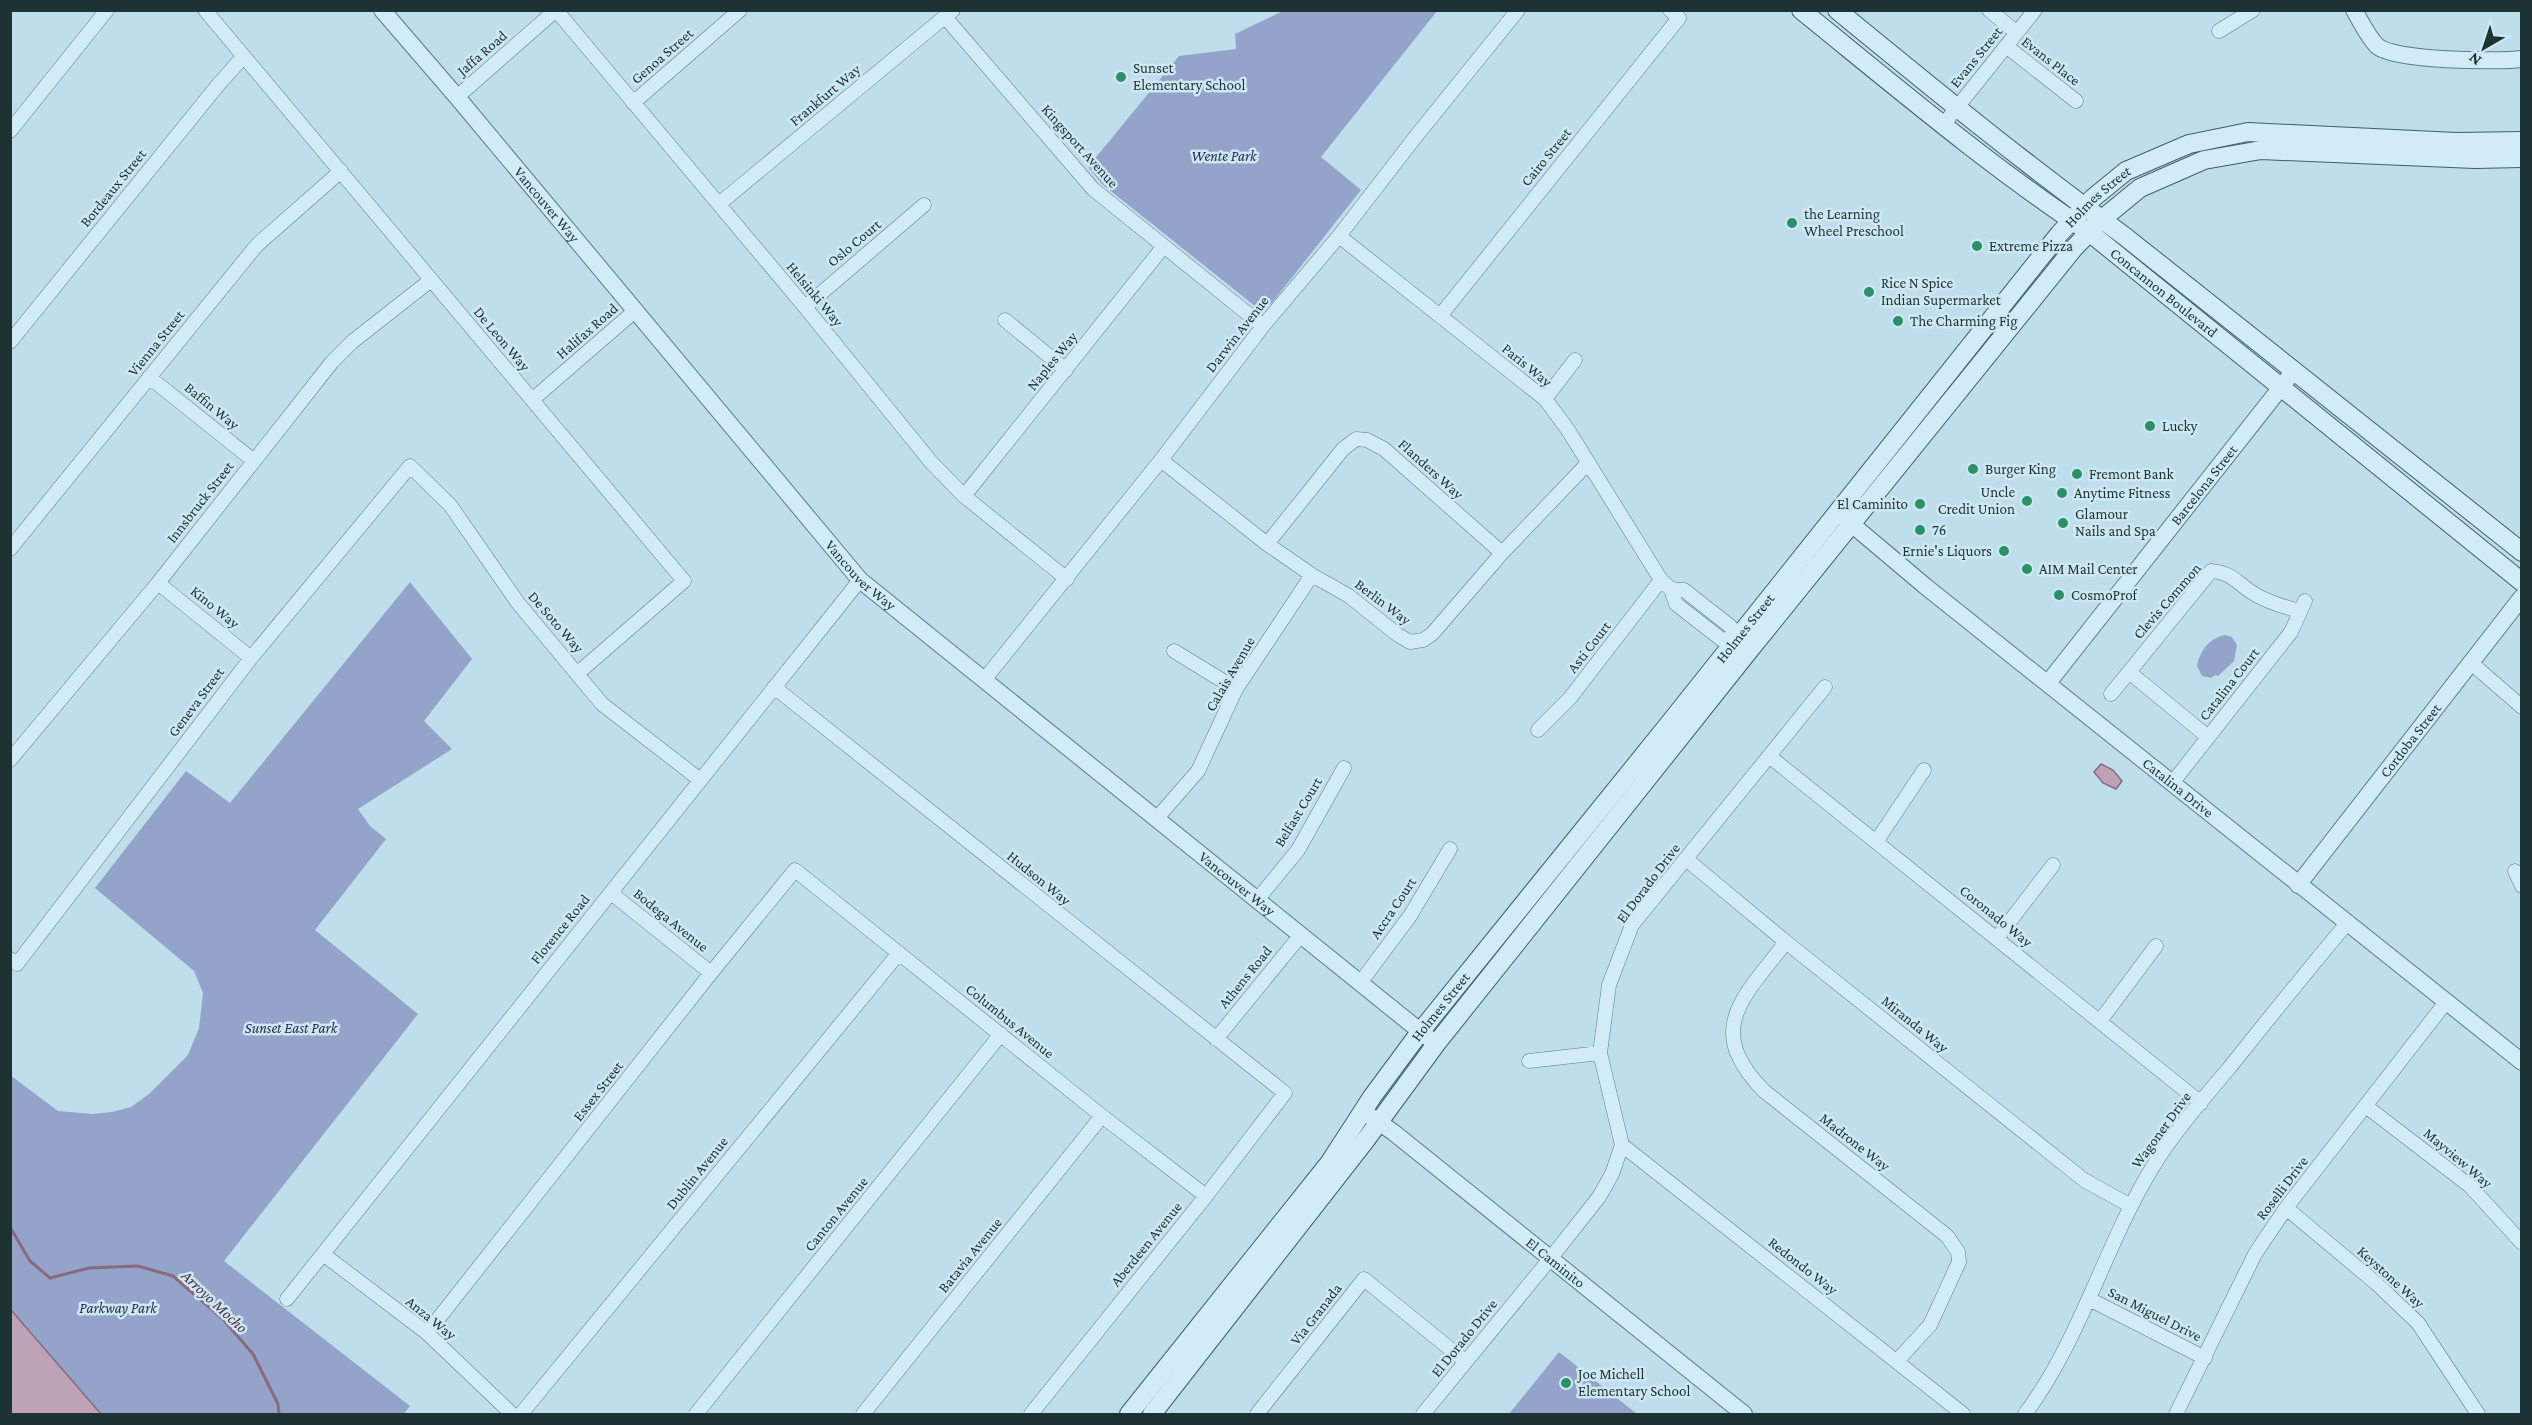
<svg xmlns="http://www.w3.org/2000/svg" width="2532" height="1425" font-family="'Crimson Pro',serif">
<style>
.green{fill:#94a3c9}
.water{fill:#bea2b5;stroke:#8b6a7f;stroke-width:1.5}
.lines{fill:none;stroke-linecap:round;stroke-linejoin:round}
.stream{stroke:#8b6a7f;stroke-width:3}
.minor-casing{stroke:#587e83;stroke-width:15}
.tertiary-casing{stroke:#587e83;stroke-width:18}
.secondary-casing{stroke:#3c6165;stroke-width:20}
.minor{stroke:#d1ecf7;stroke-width:14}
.tertiary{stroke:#d1ecf7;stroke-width:16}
.secondary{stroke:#d1ecf7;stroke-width:18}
.poi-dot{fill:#2b9066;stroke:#cee8f3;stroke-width:2}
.labels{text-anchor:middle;stroke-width:5;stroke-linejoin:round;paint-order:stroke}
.street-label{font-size:15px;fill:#1c3233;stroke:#cee8f3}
.poi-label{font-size:15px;fill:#1c3233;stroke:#cee8f3;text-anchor:start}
.park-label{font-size:15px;font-style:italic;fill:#232a4f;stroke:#cee8f3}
.water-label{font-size:16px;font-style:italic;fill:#532c3e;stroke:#cee8f3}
</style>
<rect width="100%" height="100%" fill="#bfdeec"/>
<path class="green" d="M1283 11H1437L1321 157 1361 190 1271 304 1266 307 1255 306 1102 184 1088 167 1179 56 1236 49 1235 34Z
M410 582 472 659 424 721 452 749 358 809 370 826 386 839 315 930 418 1014 224 1261 410 1406 405 1412 407 1414H11L10 1075 58 1111 92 1114 112 1112 131 1107 149 1094 188 1055 199 1028 203 993 194 971 95 888 186 771 230 803Z
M2225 635 2232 637 2237 645 2234 661 2218 676 2215 675 2211 678 2202 676 2197 666C2200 651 2209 638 2225 635Z
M1559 1352 1637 1414H1509Z"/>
<path class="water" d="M2101 764 2113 770 2122 781 2116 789 2103 783 2094 772Z
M11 1310 101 1414H11Z"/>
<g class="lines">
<path class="stream" d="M10 1227 30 1261 50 1278 89 1268 138 1266 173 1276 222 1318 253 1354 278 1404 279 1414"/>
<g class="minor-casing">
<path id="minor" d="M205 10 684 581 578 673
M1989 10 2017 33
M945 17 1093 189 1263 326
M2219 31 2253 10
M2006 46 2076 101
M457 97 556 10 805 307 931 462 964 496 1067 579
M633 103 740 10
M1943 125 2035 10
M10 131 107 10
M719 204 953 10
M1339 236 1545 399 1568 430 1661 580 1671 589 1676 604 1721 639 1735 641 1741 646
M805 307 924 205
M1440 316 1679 18 1670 10
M1005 320 1066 370
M10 342 218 85 243 57
M149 377 254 461
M1545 399 1575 360
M532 400 636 310
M1161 460 1267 544 1312 575 1349 596 1398 635 1410 642 1423 640 1432 634 1502 553 1588 463
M964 496 1164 246
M1267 544 1343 449 1356 439 1367 440 1384 449 1502 553
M10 549 257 245 341 171
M158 583 251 658
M1671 589 1684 590 1731 627 1735 641
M1174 651 1236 689
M2470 662 2522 707
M984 680 1161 460 1263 326 1339 236 1413 140 1518 10
M774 687 1285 1093 1206 1196 1031 1414
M2111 694 2129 672
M1538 730 1570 698 1661 580
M2208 737 2129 672 2211 571C2234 573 2237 584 2256 595 2270 603 2284 607 2300 611
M1769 756 2201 1103
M10 760 158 583 332 362 352 342 431 280
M2173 782 2291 632 2305 601
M1157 818 1198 771 1236 689 1312 575
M1876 842 1924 770
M1686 859 1786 942 2084 1180 2131 1206
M2515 871 2522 886
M611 893 711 973
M1257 900 1298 850 1344 768
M1997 938 2053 865
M1786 942C1744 997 1703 1029 1764 1091L1947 1236 1958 1252 1959 1262 1930 1325 1897 1361
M10 959 17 964 251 658 410 466 450 505 518 603 602 704 699 779
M1360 983 1410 916 1450 849
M2100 1021 2156 946
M1216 1039 1300 936
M1529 1061 1600 1053
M2367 1107 2470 1186 2522 1243
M1622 1145 1963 1414
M2286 1208 2376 1283 2418 1323 2478 1414
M323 1254 427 1333 512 1414
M287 1299 860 580
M2089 1299 2205 1358
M427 1333 711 973 795 870 1102 1116 1206 1196
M521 1414 899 953
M696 1414 1001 1034
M863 1414 1102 1116
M1257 1414 1364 1279 1465 1361
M1423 1414 1550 1259 1599 1197 1612 1174 1622 1145 1600 1053 1609 985 1632 925 1825 687
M2025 1414C2081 1339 2104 1247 2152 1168 2174 1132 2203 1099 2230 1067 2269 1018 2308 970 2348 922
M2176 1414 2255 1254 2286 1208 2446 1002"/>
</g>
<g class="tertiary-casing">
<g id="tertiary">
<path id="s1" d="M382 10 457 97 860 580 1436 1044"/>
<path d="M2354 10C2361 22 2368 37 2377 46 2394 61 2497 62 2522 59"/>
<path id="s2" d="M1842 516 1925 586 2522 1062"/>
<path id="s3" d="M2048 683 2293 372"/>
<path id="s4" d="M2298 885 2522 597"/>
<path id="s5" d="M1367 1114 1393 1132 1744 1414"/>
</g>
</g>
<g class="secondary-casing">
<g id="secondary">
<path id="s6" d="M1801 10C1895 86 1988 165 2089 232L2522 582"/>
<path d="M1837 10C1931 87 2025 164 2123 235L2522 552"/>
<path id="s7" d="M1129 1414 1330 1162 1372 1097 1420 1032 1668 725 2060 233 2093 198 2126 171 2189 144 2248 132 2456 142 2522 141"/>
<path d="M1152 1414 1365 1141 1436 1044 1748 652 2074 248 2101 220 2140 188 2204 160 2261 150 2475 159 2522 158"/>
</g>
</g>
<use href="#minor" class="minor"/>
<use href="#tertiary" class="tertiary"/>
<use href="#secondary" class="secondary"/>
</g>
<g class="poi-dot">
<circle cx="1121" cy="77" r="6"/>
<circle cx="1792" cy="223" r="6"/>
<circle cx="1977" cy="246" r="6"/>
<circle cx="1869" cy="292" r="6"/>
<circle cx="1898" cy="321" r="6"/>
<circle cx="2150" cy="426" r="6"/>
<circle cx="1973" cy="469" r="6"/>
<circle cx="2077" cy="474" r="6"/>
<circle cx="2062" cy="493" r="6"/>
<circle cx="2027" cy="501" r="6"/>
<circle cx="1920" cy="504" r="6"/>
<circle cx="2063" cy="523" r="6"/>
<circle cx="1920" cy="530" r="6"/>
<circle cx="2004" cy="551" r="6"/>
<circle cx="2027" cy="569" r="6"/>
<circle cx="2059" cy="595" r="6"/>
<circle cx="1566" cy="1383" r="6"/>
</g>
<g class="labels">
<g class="street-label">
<text transform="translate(482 53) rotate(-41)" y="5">Jaffa Road</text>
<text transform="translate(662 56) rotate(-41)" y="5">Genoa Street</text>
<text transform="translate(1976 57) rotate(-51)" y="5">Evans Street</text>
<text transform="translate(2051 61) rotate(38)" y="5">Evans Place</text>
<text transform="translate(825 95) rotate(-40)" y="5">Frankfurt Way</text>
<text transform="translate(1080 146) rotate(48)" y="5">Kingsport Avenue</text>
<text transform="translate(1546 157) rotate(-51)" y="5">Cairo Street</text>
<text transform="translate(113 188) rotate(-51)" y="5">Bordeaux Street</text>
<text dy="5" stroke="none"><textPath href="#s7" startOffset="1557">Holmes Street</textPath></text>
<text dy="5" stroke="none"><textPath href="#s1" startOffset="255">Vancouver Way</textPath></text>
<text transform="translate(854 243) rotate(-40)" y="5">Oslo Court</text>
<text dy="5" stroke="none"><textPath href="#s6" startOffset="460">Concannon Boulevard</textPath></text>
<text transform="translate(815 294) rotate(50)" y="5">Helsinki Way</text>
<text transform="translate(587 331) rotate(-41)" y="5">Halifax Road</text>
<text transform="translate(1237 334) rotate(-52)" y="5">Darwin Avenue</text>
<text transform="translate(502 339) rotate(50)" y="5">De Leon Way</text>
<text transform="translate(156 343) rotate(-51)" y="5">Vienna Street</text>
<text transform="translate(1052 361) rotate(-51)" y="5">Naples Way</text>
<text transform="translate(1527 365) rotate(39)" y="5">Paris Way</text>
<text transform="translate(212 406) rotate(39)" y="5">Baffin Way</text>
<text transform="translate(1431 469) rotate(42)" y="5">Flanders Way</text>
<text dy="5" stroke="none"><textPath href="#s3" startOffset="252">Barcelona Street</textPath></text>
<text transform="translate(200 502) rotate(-52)" y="5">Innsbruck Street</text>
<text dy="5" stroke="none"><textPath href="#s1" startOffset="741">Vancouver Way</textPath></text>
<text transform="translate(2167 601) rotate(-49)" y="5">Clevis Common</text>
<text transform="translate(1383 602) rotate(37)" y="5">Berlin Way</text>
<text transform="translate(215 607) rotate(39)" y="5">Kino Way</text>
<text transform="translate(556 622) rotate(49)" y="5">De Soto Way</text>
<text dy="5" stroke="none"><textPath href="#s7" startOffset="999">Holmes Street</textPath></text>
<text transform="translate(1589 647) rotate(-52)" y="5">Asti Court</text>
<text transform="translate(1230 674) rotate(-60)" y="5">Calais Avenue</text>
<text transform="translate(2229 684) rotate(-52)" y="5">Catalina Court</text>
<text transform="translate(196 702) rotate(-53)" y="5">Geneva Street</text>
<text dy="5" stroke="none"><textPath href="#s4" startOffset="183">Cordoba Street</textPath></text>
<text dy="5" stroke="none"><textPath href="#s2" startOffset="432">Catalina Drive</textPath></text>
<text transform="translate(1298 812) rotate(-59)" y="5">Belfast Court</text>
<text transform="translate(1039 878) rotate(39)" y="5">Hudson Way</text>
<text transform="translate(1648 883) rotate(-53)" y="5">El Dorado Drive</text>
<text dy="5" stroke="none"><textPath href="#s1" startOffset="1228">Vancouver Way</textPath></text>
<text transform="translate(1393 908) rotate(-56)" y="5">Accra Court</text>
<text transform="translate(1996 916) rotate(39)" y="5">Coronado Way</text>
<text transform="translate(671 920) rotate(39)" y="5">Bodega Avenue</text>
<text transform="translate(560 929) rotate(-51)" y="5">Florence Road</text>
<text transform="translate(1245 977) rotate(-51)" y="5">Athens Road</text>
<text dy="5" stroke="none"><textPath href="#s7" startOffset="513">Holmes Street</textPath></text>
<text transform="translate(1010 1021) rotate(39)" y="5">Columbus Avenue</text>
<text transform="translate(1915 1024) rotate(39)" y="5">Miranda Way</text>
<text transform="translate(598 1091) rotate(-52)" y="5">Essex Street</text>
<text transform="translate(2161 1130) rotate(-54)" y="5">Wagoner Drive</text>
<text transform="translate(1855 1142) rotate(38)" y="5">Madrone Way</text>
<text transform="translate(2458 1158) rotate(40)" y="5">Mayview Way</text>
<text transform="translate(697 1173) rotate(-51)" y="5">Dublin Avenue</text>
<text transform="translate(2282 1188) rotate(-53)" y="5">Roselli Drive</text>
<text transform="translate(836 1214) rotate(-51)" y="5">Canton Avenue</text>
<text transform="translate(1146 1244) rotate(-51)" y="5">Aberdeen Avenue</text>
<text transform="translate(970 1255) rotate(-51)" y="5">Batavia Avenue</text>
<text dy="5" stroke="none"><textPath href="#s5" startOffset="240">El Caminito</textPath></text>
<text transform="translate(1803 1266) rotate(38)" y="5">Redondo Way</text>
<text transform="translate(2391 1277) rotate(42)" y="5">Keystone Way</text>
<text transform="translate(1316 1314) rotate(-52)" y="5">Via Granada</text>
<text transform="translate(2155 1314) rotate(27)" y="5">San Miguel Drive</text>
<text transform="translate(431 1318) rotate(39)" y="5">Anza Way</text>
<text transform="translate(1464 1338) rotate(-51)" y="5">El Dorado Drive</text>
</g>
<g class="poi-label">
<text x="1133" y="73">Sunset<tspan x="1133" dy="17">Elementary School</tspan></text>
<text x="1804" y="219">the Learning<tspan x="1804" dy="17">Wheel Preschool</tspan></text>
<text x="1989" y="251">Extreme Pizza</text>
<text x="1881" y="288">Rice N Spice<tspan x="1881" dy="17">Indian Supermarket</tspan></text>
<text x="1910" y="326">The Charming Fig</text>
<text x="2162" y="431">Lucky</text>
<text x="1985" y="474">Burger King</text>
<text x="2089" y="479">Fremont Bank</text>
<text x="2015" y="497" text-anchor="end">Uncle<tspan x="2015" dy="17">Credit Union</tspan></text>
<text x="2074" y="498">Anytime Fitness</text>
<text x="1908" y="509" text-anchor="end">El Caminito</text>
<text x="2075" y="519">Glamour<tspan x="2075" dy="17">Nails and Spa</tspan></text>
<text x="1932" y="535">76</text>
<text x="1992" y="556" text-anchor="end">Ernie's Liquors</text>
<text x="2039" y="574">AIM Mail Center</text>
<text x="2071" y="600">CosmoProf</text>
<text x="1578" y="1379">Joe Michell<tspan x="1578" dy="17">Elementary School</tspan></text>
</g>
<g class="park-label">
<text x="1224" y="161">Wente Park</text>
<text x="291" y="1033">Sunset East Park</text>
<text x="118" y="1313">Parkway Park</text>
</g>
<g class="water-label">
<text transform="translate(215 1301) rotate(43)" y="6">Arroyo Mocho</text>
</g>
</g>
<rect width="2532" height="1425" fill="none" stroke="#1c3233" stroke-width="24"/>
<g transform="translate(2484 48) rotate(219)" stroke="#cee8f3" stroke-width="4.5" paint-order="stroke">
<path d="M0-4.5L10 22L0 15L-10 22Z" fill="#1c3233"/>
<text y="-9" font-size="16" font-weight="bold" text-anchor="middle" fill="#1c3233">N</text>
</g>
</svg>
